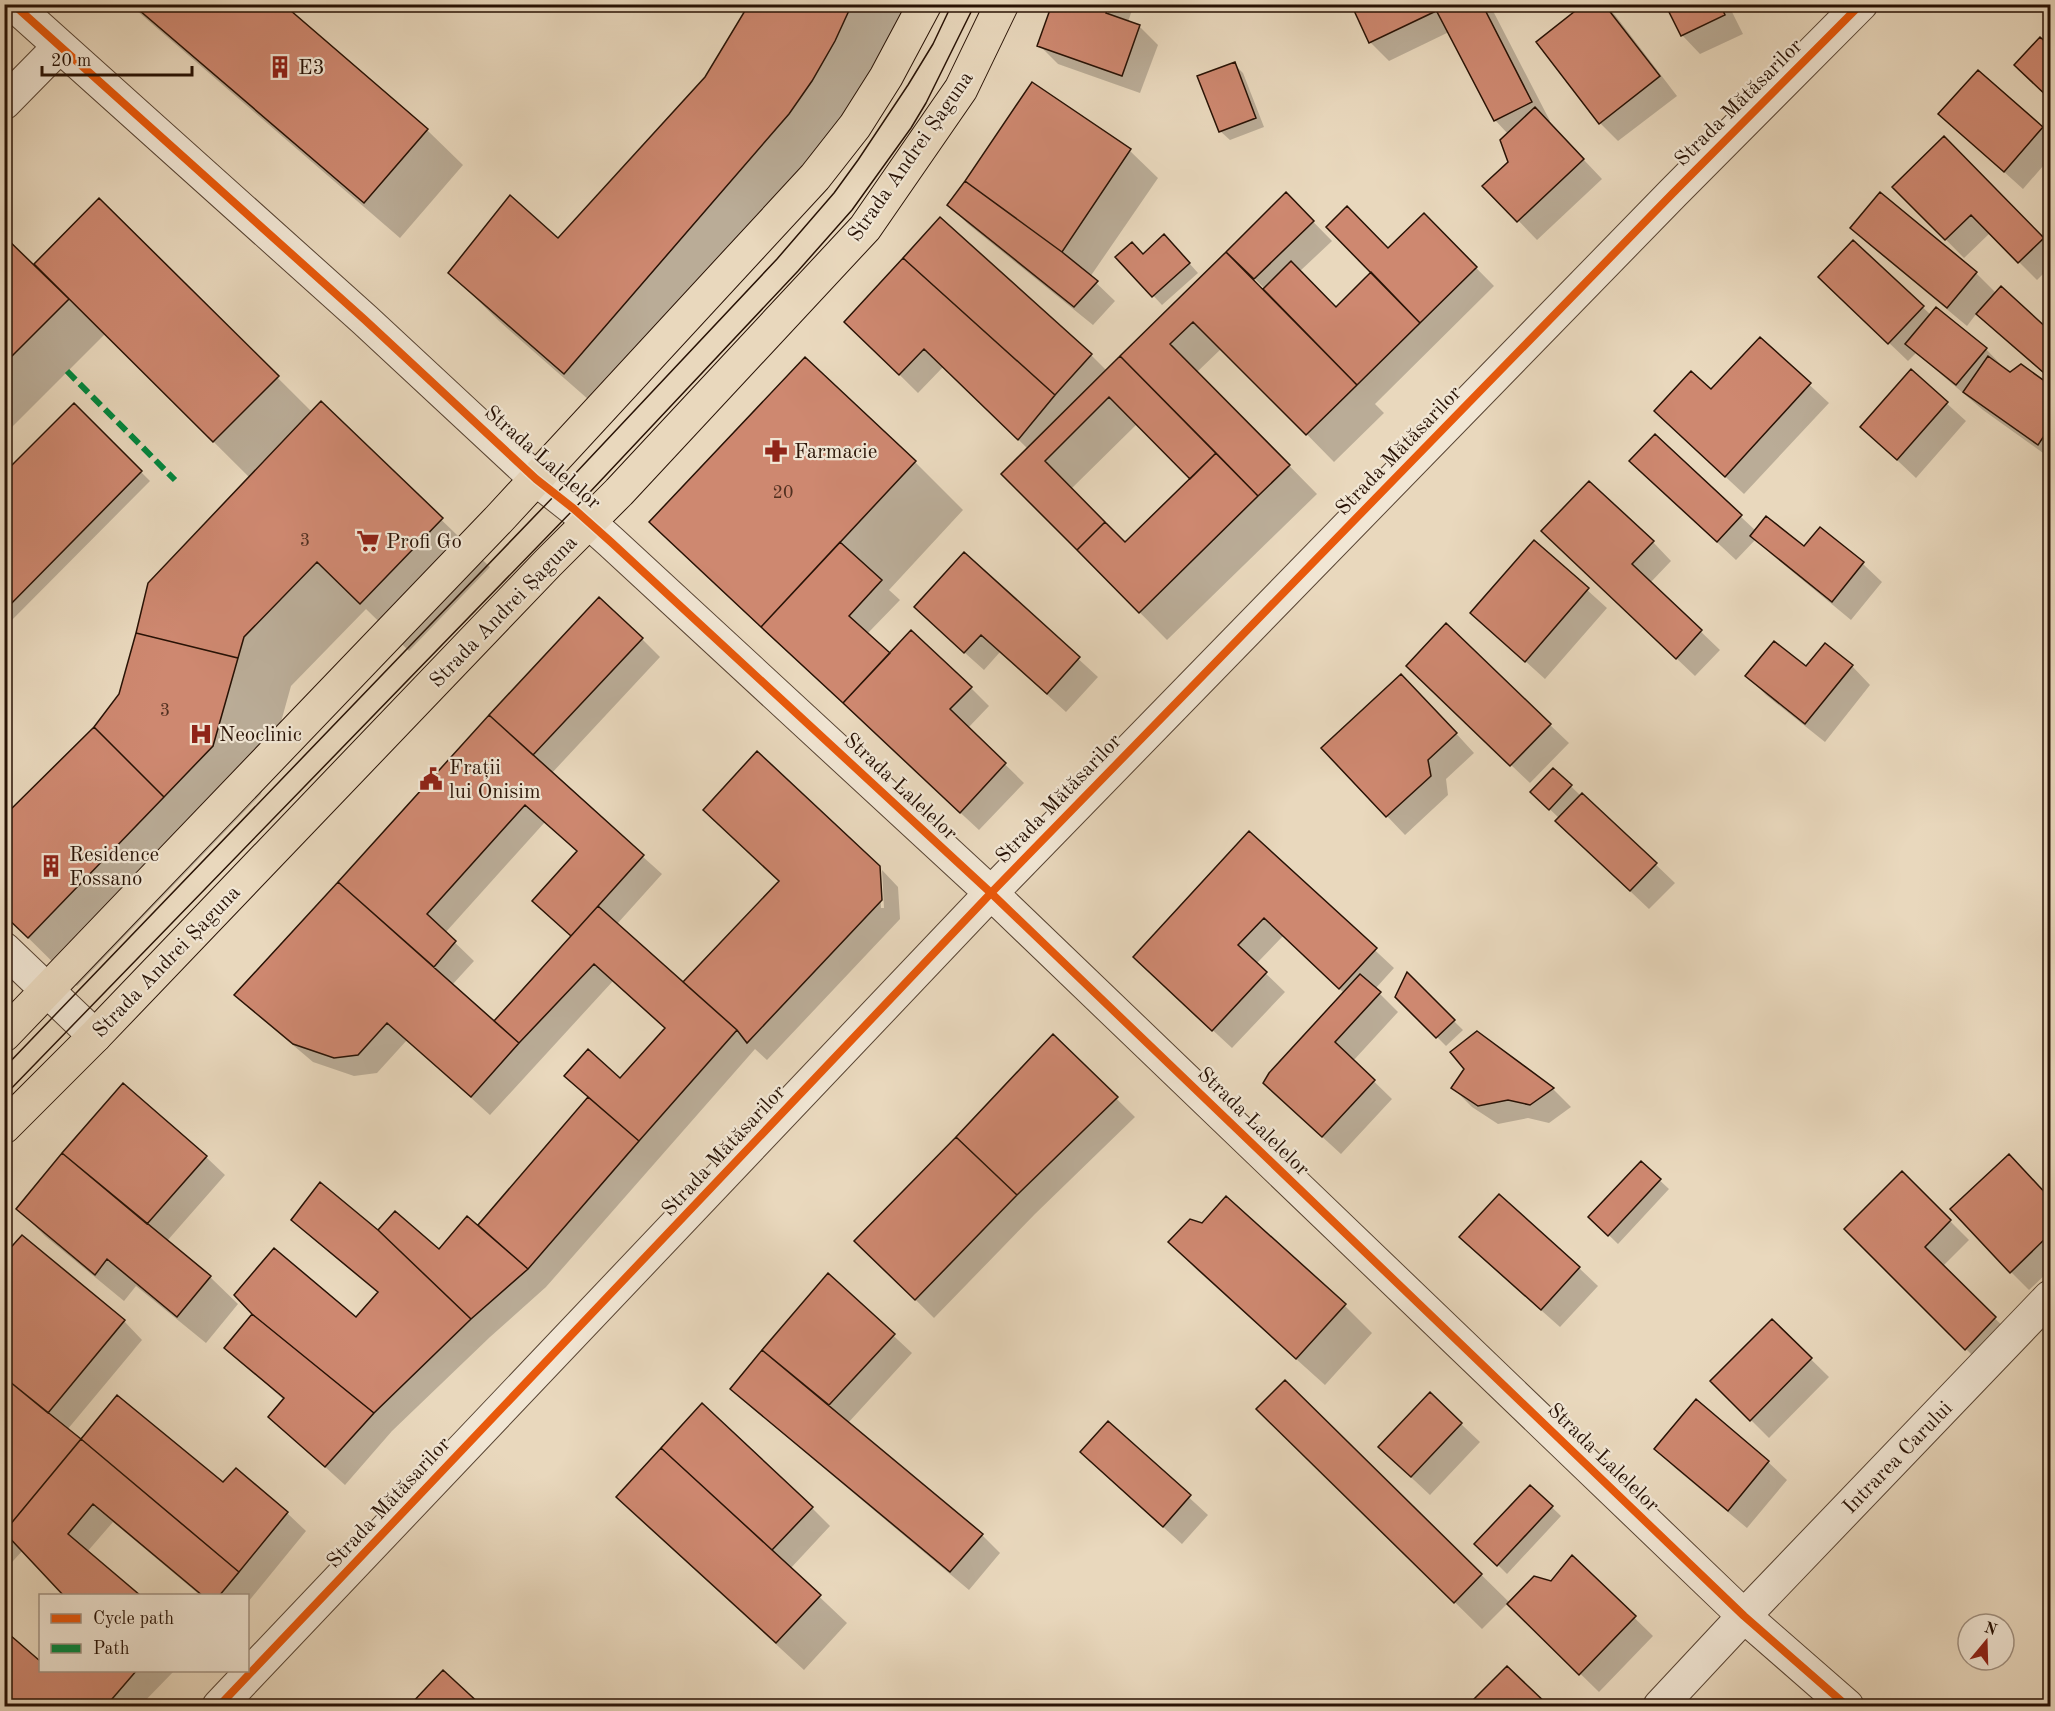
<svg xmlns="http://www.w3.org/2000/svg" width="2055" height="1711" font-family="'Old Standard TT',serif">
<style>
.shadow{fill:#0003;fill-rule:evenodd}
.building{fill:#ce8870;stroke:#281205;stroke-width:1.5}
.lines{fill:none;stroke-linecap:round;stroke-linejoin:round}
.minor-casing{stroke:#584433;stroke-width:35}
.major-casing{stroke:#281205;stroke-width:35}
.minor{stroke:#f1e6d4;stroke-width:33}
.major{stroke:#e9d8bd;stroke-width:33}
.tram{stroke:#281205;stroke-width:1.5}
.quiet{stroke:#00873e;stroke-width:6;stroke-dasharray:12 6;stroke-linecap:butt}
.cycleway-casing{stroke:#f1e6d4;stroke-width:11}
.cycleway{stroke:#e8590c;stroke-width:8}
.labels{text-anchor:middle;stroke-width:4.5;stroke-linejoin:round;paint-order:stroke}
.number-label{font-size:18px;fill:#523020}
.poi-label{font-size:21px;fill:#281205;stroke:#f1e6d4;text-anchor:start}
.street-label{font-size:21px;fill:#281205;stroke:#f1e6d4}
</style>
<rect width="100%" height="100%" fill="#e9d8bd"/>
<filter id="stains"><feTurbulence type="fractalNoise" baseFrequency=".00333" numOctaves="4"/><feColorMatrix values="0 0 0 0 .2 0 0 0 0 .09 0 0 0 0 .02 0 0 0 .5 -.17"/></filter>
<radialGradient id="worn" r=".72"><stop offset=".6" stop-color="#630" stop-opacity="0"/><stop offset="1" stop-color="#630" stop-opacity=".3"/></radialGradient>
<path class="shadow" d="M129 4H281L427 130 463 165 400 238Z
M751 4H923L837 162 613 421 499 321 450 273 558 240 706 78Z
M1053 4H1134L1128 22 1139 26 1158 45 1140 93 1058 64 1039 45Z
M1353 4H1439L1440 7 1445 4H1487L1492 9 1550 121 1548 122 1602 179 1537 240 1485 186 1510 163 1508 134 1495 120 1449 32 1389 61 1370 42Z
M1604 4 1615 15 1677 96 1618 141 1600 123Z
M1667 4H1728L1743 34 1700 54 1682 35Z
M2040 39 2050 48V99L2034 84Z
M1234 64 1243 73 1264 127 1230 140 1220 131Z
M1978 72 2050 137V158L2023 189 1940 114Z
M1033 84 1130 151 1158 178 1090 277 1115 301 1093 325 968 224 949 205Z
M1944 138 2050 246V267L2037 280 1990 233 1964 258 1894 187Z
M1286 194 1332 241 1299 272 1336 309 1373 272 1424 215 1494 286 1375 404 1384 413 1334 462 1222 348 1197 372 1317 494 1167 640 1003 474 1028 449 944 366 918 393 846 322 1091 355 1107 371ZM1241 265 1347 371 1344 373 1239 268ZM1137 424 1192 479 1126 544 1071 489Z
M99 200 312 412 321 403 490 567 409 651 366 609 291 686 261 794 77 986 4 914 95 728 121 695 250 478 105 334 4 435V238L34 267Z
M1852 228 1976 273 1996 293 2001 288 2050 333V379L1977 313 1967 326 1871 246Z
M1853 242 1931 315 1986 349 2004 368 2003 369 2010 374 2021 366 2050 387V458L1983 410 1916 353 1908 361 1839 295Z
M1173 245 1198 273 1162 305 1117 257 1143 255Z
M1760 339 1829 403 1744 494 1675 430Z
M805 359 915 462 963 510 889 590 900 600 867 634 890 655 971 688 989 706 968 728 1024 783 979 830 699 570 651 522Z
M1911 371 1966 421 1916 478 1862 427Z
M74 405 150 481 4 628V476Z
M1655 436 1756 531 1805 548 1820 529 1863 564 1882 582 1851 620 1771 554 1756 539 1736 560 1650 480Z
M1534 542 1607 608 1545 679 1472 613Z
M1653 542 1671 561 1650 583 1720 650 1695 676 1562 550Z
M964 554 1098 677 1066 712 1000 652 984 670 935 626Z
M1446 626 1569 743 1530 783 1426 684Z
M642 639 660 657 551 774 662 874 617 924 684 984 879 867 881 908H884L882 870 898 887 900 919 767 1060 755 1049 546 1287 490 1337 392 1431 345 1485 270 1417 284 1400 226 1348 357 1319 379 1294 312 1238 293 1220 439 1251 478 1227 589 1098 566 1076 621 1080 666 1029 613 981 490 1115 407 1040 377 1073 354 1076 313 1062 255 1013 236 995 489 717ZM545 822 578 852 534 901 572 937 494 1023 452 985 474 961 445 933Z
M1852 666 1870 685 1825 742 1766 695 1748 676 1806 669Z
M1420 694 1474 753 1446 779 1448 795 1405 835 1387 816Z
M1554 770 1581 796 1583 795 1675 883 1649 909 1576 840 1560 819 1532 792Z
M1249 833 1394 968 1375 989 1398 1012 1353 1061 1392 1099 1341 1154 1284 1102 1344 993 1283 936 1256 964 1285 992 1232 1048 1153 975Z
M1407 975 1463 1030 1446 1046 1397 997Z
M1477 1033 1553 1089 1571 1107 1549 1123 1528 1118 1498 1124 1472 1107 1453 1088 1466 1069Z
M1053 1036 1135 1117 1035 1214 934 1318 856 1241Z
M206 1157 225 1175 167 1241 210 1277 238 1304 206 1343 136 1286 124 1301 45 1236 18 1209Z
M1641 1163 1669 1189 1618 1244 1590 1217Z
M1902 1173 1969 1240 1942 1267 2014 1337 1984 1367 1846 1229Z
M2028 1175 2050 1199V1270L2029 1290 2011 1272Z
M1226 1199 1345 1306 1372 1333 1325 1385 1197 1270 1170 1242 1203 1225Z
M1480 1256 1579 1268 1598 1286 1560 1327Z
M4 1258 124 1321 142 1340 67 1430 81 1442 224 1484 287 1513 306 1531 248 1602V1596H201L113 1522 87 1552 23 1550 4 1571V1459L8 1455 4 1452Z
M828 1275 912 1353 848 1423 982 1535 1000 1553 969 1590 751 1407 732 1388Z
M1772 1321 1829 1377 1769 1438 1712 1381Z
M1285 1382 1510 1603 1552 1582 1572 1557 1653 1636 1599 1692 1508 1603 1482 1629 1286 1436Z
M1696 1402 1768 1462 1787 1480 1747 1528 1675 1468 1656 1449Z
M1108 1423 1208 1515 1182 1544 1100 1470Z
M1461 1424 1480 1442 1430 1495 1399 1466Z
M1531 1487 1561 1516 1507 1574 1477 1544Z
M618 1497 812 1508 830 1526 790 1569 847 1623 804 1670 645 1524Z
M10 1637 40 1663V1670H175L140 1706H4V1644Z
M1507 1668 1547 1706H1469Z
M443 1672 480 1706H411Z"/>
<path class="building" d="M132 4H283L428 129 364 203Z
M749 4H852L835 41 812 81 789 114 564 374 448 273 510 195 558 238 705 77Z
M1052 4H1109L1106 13 1140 25 1122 76 1037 46Z
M1351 4H1431L1434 12 1369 43Z
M1441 4H1482L1532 102 1494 121 1435 8Z
M1584 4H1604L1660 76 1599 124 1536 42Z
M1665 4H1720L1725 15 1681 36Z
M2040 37 2050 46V99L2014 65Z
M1235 62 1256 118 1219 132 1197 76Z
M1978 70 2043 127 2004 172 1938 114Z
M1032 82 1131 149 1062 252 965 181Z
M1535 107 1584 159 1517 222 1482 186 1508 162 1500 140Z
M1944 136 2044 238 2018 263 1971 215 1945 240 1892 187Z
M965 181 1062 252 1098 281 1074 307 947 205Z
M1286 192 1314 221 1254 279 1226 252Z
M1880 192 1977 272 1947 308 1850 228Z
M99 198 279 376 213 442 34 264Z
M1347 206 1388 248 1424 213 1477 267 1420 323 1326 227Z
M940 217 1092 354 1055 395 903 258Z
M1164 234 1190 263 1152 297 1115 257 1132 242 1143 254Z
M4 236 69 299 4 364Z
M1853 240 1924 306 1888 344 1818 277Z
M1226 252 1357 385 1306 435 1193 322 1170 344 1290 465 1258 496 1120 356Z
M903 258 1055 395 1018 440 924 349 899 375 844 322Z
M1291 261 1336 307 1371 272 1420 323 1357 385 1263 289Z
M2001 286 2050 331V365L2044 373 1976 314Z
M1936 307 1987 348 1956 385 1905 344Z
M1760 337 1811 383 1725 477 1654 411 1691 371 1711 389Z
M1120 356 1216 453 1190 479 1109 397 1045 461 1105 522 1077 550 1001 474Z
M1988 356 2010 372 2021 364 2050 385V427L2038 445 1963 392Z
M805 357 916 461 761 627 649 522Z
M1911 369 1948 402 1897 460 1860 427Z
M321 401 443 518 360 604 317 562 244 637 238 658 136 633 148 583Z
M74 403 142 471 4 611V473Z
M1655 434 1742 515 1717 542 1629 461Z
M1216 453 1258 496 1139 613 1077 550 1105 522 1125 542Z
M1589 481 1654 541 1632 564 1702 630 1676 659 1541 531Z
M1766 516 1804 546 1820 527 1864 562 1832 602 1750 536Z
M1534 540 1589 588 1525 662 1470 613Z
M840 542 882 580 849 616 890 653 843 703 761 627Z
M964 552 1080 657 1047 694 981 635 964 653 914 607Z
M599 597 643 638 533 755 489 715Z
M1446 623 1551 724 1510 766 1406 666Z
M911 630 972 687 950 709 1006 763 960 813 843 703Z
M136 633 238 658 213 746 164 797 94 727 119 694Z
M1774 641 1806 666 1825 643 1853 665 1805 724 1745 676Z
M1401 674 1457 733 1428 760 1431 776 1386 817 1321 748Z
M489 715 644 855 571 936 532 901 577 851 525 805 427 914 456 941 434 967 338 882Z
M94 727 164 797 28 938 4 915V816Z
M757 751 880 866 882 900 747 1043 737 1030 683 982 779 881 703 810Z
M1553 768 1572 785 1549 810 1530 792Z
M1582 793 1657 863 1630 891 1555 821Z
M1249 831 1377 948 1339 989 1264 918 1238 945 1267 972 1212 1031 1133 957Z
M338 882 519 1043 471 1097 387 1023 358 1055 334 1058 293 1044 234 995Z
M598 906 737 1030 639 1141 564 1076 588 1049 620 1078 665 1028 594 964 519 1043 494 1021Z
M1407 972 1455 1020 1436 1038 1395 997Z
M1360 974 1381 992 1335 1042 1375 1080 1322 1137 1263 1083 1269 1073Z
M1477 1031 1554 1088 1530 1105 1508 1100 1478 1106 1451 1088 1464 1069 1450 1052Z
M1053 1034 1118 1097 1017 1195 956 1137Z
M123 1083 207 1156 147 1224 62 1153Z
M588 1097 639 1141 528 1269 478 1225Z
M956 1137 1017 1195 915 1300 854 1241Z
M62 1153 211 1276 177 1317 107 1259 95 1275 16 1209Z
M2009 1154 2050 1198V1234L2010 1273 1950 1209Z
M1641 1161 1661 1179 1608 1236 1588 1217Z
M1902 1171 1951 1220 1925 1247 1996 1317 1965 1350 1844 1229Z
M320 1182 378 1230 471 1319 374 1413 252 1314 234 1295 274 1248 356 1317 378 1292 291 1220Z
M1499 1194 1580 1267 1541 1310 1459 1237Z
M1226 1196 1346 1304 1296 1359 1168 1242 1190 1219 1202 1223Z
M395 1211 439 1249 467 1216 528 1269 471 1319 378 1230Z
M22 1235 125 1320 48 1413 4 1377V1255Z
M828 1273 895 1334 829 1405 762 1350Z
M252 1314 374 1413 325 1467 268 1417 284 1398 224 1348Z
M1772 1319 1812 1358 1750 1421 1710 1381Z
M762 1350 983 1534 950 1572 730 1389Z
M4 1377 81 1439 4 1532V1457L8 1453 4 1450Z
M1285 1380 1482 1574 1454 1603 1256 1409Z
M1430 1392 1462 1423 1411 1477 1378 1447Z
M117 1395 223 1482 236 1468 288 1512 239 1572 81 1439Z
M1696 1399 1769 1461 1728 1511 1654 1449Z
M702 1403 813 1507 772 1550 661 1448Z
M1108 1421 1191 1495 1163 1527 1080 1452Z
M81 1439 239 1572 219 1596H203L93 1504 68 1534 141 1596H64L4 1532Z
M661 1448 821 1595 776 1643 616 1497Z
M1530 1485 1553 1506 1497 1566 1474 1544Z
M1572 1555 1636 1616 1579 1675 1507 1604 1534 1576 1551 1581Z
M10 1635 40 1661V1670H137L106 1706H4V1641Z
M1507 1666 1549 1706H1467Z
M443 1670 482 1706H409Z"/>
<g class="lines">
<g class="minor-casing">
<path id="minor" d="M13 4 365 320 536 479 574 509 611 542 991 893 1744 1616 1847 1706
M4 103 59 47
M4 949 95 1036
M219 1706 991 893 1673 193 1861 4
M1660 1706 1744 1616 2050 1297"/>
</g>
<g class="major-casing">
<path id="major" d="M4 1035 499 519 815 177 855 126 886 77 925 4
M4 1127 95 1036 548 563 619 492 865 228 961 89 1002 4"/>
</g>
<use href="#minor" class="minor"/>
<use href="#major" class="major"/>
<path class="tram" d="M4 1068 556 494 777 259 834 193 858 160 908 85 933 44 952 4
M4 1096 574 509 798 271 852 210 911 128 926 103 975 4"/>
<path class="quiet" d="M67 371 175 480"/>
<g class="cycleway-casing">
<path id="cycleway" d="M13 4 365 320 536 479 574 509 611 542 991 893 1744 1616 1847 1706
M219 1706 991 893 1673 193 1861 4"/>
</g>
<use href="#cycleway" class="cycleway"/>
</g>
<defs>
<g id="building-bare" transform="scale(1.8)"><path d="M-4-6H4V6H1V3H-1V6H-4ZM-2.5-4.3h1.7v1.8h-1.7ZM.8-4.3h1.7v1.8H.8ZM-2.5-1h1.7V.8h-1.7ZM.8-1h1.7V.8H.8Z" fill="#8f2418" stroke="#f1e6d4" stroke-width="2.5" paint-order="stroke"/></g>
<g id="pharmacy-bare" transform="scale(1.8)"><path d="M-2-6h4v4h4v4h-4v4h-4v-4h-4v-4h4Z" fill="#8f2418" stroke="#f1e6d4" stroke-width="2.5" paint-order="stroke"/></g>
<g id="supermarket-bare" transform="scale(1.8)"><path d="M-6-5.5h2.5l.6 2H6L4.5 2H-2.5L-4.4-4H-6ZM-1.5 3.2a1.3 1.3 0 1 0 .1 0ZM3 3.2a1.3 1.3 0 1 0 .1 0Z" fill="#8f2418" stroke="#f1e6d4" stroke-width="2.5" paint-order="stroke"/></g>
<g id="hospital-bare" transform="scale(1.8)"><path d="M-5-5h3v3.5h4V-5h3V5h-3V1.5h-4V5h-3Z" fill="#8f2418" stroke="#f1e6d4" stroke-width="2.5" paint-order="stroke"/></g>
<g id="civic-bare" transform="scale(1.8)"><path d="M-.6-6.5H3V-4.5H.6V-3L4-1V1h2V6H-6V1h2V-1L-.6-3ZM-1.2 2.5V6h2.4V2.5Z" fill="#8f2418" stroke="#f1e6d4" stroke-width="2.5" paint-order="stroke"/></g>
</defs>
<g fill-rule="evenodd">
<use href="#building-bare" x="280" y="67"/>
<use href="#pharmacy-bare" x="776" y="451"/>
<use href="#supermarket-bare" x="368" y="541"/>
<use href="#hospital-bare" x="201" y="734"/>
<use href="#civic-bare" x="431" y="779"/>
<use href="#building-bare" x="51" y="866"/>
</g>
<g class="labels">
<g class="number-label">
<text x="783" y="498">20</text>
<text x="305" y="546">3</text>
<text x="165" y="716">3</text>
</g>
<g class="poi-label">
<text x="298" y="74">E3</text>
<text x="794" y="458">Farmacie</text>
<text x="386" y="548">Profi Go</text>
<text x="219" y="741">Neoclinic</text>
<text x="449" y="774">Frații<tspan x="449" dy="24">lui Onisim</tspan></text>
<text x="69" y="861">Residence<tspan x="69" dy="24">Fossano</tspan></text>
</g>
<g class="street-label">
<text transform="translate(1738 102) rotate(-45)" y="7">Strada Mătăsarilor</text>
<text transform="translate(910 156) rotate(-55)" y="7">Strada Andrei Șaguna</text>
<text transform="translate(1398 450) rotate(-46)" y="7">Strada Mătăsarilor</text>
<text transform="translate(543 457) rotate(41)" y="7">Strada Lalelelor</text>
<text transform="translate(503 611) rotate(-46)" y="7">Strada Andrei Șaguna</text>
<text transform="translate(901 786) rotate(43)" y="7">Strada Lalelelor</text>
<text transform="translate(1058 798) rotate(-46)" y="7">Strada Mătăsarilor</text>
<text transform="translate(166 961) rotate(-46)" y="7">Strada Andrei Șaguna</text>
<text transform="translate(1254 1121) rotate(44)" y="7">Strada Lalelelor</text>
<text transform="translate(723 1150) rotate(-47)" y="7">Strada Mătăsarilor</text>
<text transform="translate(1604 1457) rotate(44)" y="7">Strada Lalelelor</text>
<text transform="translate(1897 1457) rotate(-46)" y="7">Intrarea Carului</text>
<text transform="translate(388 1502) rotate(-47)" y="7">Strada Mătăsarilor</text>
</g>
</g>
<rect width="2055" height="1711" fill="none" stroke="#e9d8bd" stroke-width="24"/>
<rect x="6" y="6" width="2043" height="1699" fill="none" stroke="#281205" stroke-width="3"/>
<rect x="12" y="12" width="2031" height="1687" fill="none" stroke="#281205" stroke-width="1.5"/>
<rect x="39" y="1594" width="210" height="78" fill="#f1e6d4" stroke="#a19181" stroke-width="1.5"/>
<rect x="51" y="1614" width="30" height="9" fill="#e8590c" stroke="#a19181" stroke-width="1.5"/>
<text x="93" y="1624" font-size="18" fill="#281205">Cycle path</text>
<rect x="51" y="1644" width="30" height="9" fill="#00873e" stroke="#a19181" stroke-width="1.5"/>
<text x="93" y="1654" font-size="18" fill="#281205">Path</text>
<g transform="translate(1986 1642) rotate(19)"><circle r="28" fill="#f1e6d4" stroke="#a19181" stroke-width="1.5"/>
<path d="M0-4.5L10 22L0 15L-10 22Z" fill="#8f2418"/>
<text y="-9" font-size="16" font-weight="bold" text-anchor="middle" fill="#281205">N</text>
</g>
<path d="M42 66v9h150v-9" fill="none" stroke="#281205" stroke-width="3"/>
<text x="51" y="66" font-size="18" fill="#281205" stroke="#f1e6d4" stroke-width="4.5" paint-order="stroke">20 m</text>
<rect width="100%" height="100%" filter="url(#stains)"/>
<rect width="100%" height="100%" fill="url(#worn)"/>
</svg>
